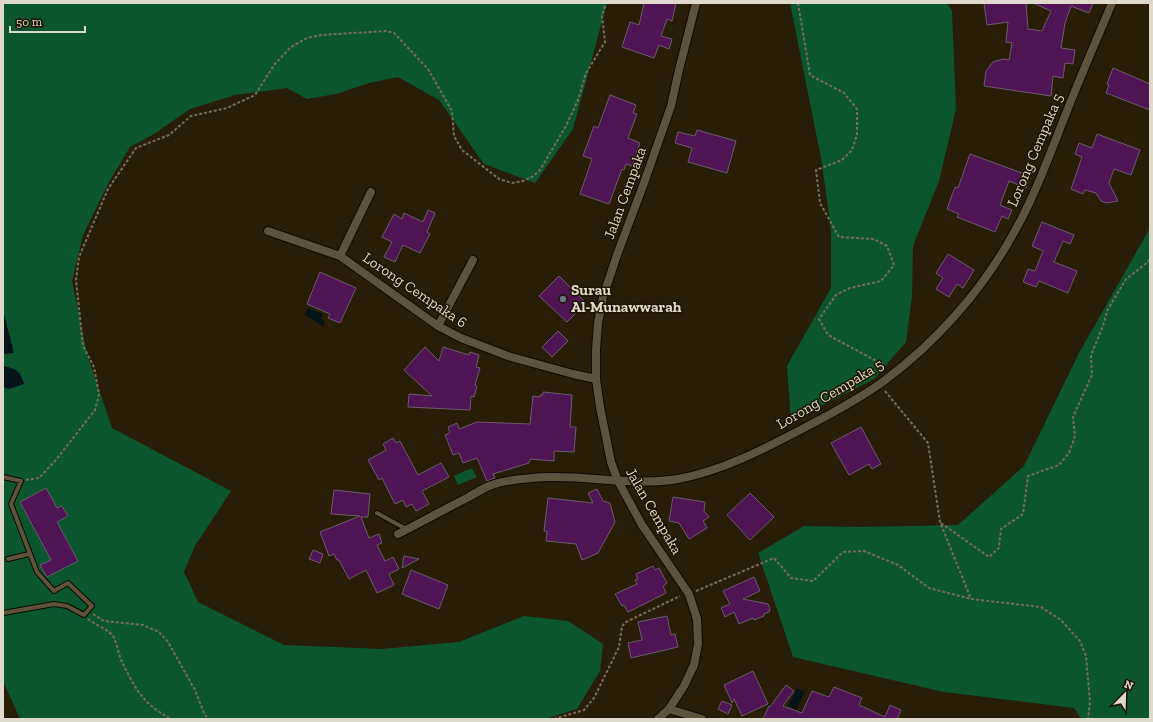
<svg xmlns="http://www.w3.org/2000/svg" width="1153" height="722" font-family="'Zilla Slab',serif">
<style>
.green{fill:#0b562f}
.water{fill:#051319}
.building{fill:#4f1453;stroke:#6c5a6d}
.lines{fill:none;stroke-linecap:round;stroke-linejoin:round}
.service-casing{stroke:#100700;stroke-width:6}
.minor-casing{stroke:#100700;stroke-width:10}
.path{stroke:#766e5b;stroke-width:2;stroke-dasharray:3 2;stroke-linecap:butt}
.service{stroke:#5d523b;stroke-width:4}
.minor{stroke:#5d523b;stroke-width:8}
.worship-dot{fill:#6b7280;stroke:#1e1401;stroke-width:1.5}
.labels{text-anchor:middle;stroke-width:3;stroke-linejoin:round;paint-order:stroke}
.street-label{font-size:15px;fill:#dfd9cb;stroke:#1e1401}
.poi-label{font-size:15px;font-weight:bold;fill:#dfd9cb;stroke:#1e1401;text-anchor:start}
</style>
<rect width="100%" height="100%" fill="#281e08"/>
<path class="green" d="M3 3H607L573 129 535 183 484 164 439 100 398 77 369 83 336 94 307 99 287 88 235 95 190 109 154 134 130 147 110 180 83 235 72 281 87 354 112 428 231 491 195 546 184 572 198 602 284 645 382 649 459 642 524 616 568 621 603 644 600 671 577 709 545 719H20L3 681Z
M790 3H947L952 11 956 109 939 181 913 246 912 296 906 342 874 379 791 421 787 366 831 288V228L821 158Z
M1150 228V719H1081L1074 708 944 692 793 657 758 553 804 526 860 527 958 525 1024 466 1079 353Z
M472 468 477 477 458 485 454 476Z"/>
<path class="water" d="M308 308 323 314 321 319 325 321 323 326 305 315Z
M3 310 14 353 3 354Z
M4 366C16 369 21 371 24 384L9 389 3 387Z
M797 688 805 692 796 710 788 706Z"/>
<path class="building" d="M644 3H676L672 21 667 19 661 36 672 39 669 49 659 45 654 58 622 47 630 22 639 25Z
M984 3H1026L1028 29 1042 31 1051 11 1033 3H1093L1089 13 1071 6 1065 23 1061 48 1075 50 1073 64 1065 63 1063 78 1053 76 1051 96 984 86 986 71 993 62 1003 59 1009 60 1012 43 1006 42 1008 22 987 25Z
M1113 68 1150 84V110L1106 93 1109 85 1107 84Z
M610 95 636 105 633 113 637 114 628 138 640 143 632 166 626 164 624 170 622 169 609 204 580 194 592 159 583 156 594 126 598 128Z
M697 130 736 141 727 173 688 162 692 148 675 143 678 132 695 136Z
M1097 134 1140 150 1131 175 1114 169 1109 183 1118 201 1106 203 1101 201 1096 193 1085 190 1083 194 1071 189 1082 157 1075 154 1079 143 1092 148Z
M970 154 1030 176 1026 188 1009 181 1000 205 1012 210 1008 219 1002 216 995 232 957 217 959 214 947 209 955 187 958 188Z
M428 210 435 213 427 232 430 234 420 253 403 245 395 262 384 257 392 242 382 237 394 214 402 219 404 213 423 222Z
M1042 222 1074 235 1070 244 1063 241 1054 262 1077 271 1068 293 1039 281 1036 287 1023 282 1028 269 1035 271 1043 251 1032 246Z
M948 254 974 270 963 288 957 284 949 297 936 289 943 278 936 273Z
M320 272 356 288 340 323 328 318 330 314 307 304Z
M559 276 586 303 567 322 539 296Z
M558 331 568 341 552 357 542 347Z
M425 347 439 361 443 347 469 355 470 352 479 355 476 367 480 368 475 385 477 386 474 397 471 396 470 410 408 407 409 394 432 396 404 370Z
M543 392 572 395 570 427H576L574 452 554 451V461L530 459 529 463 493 474 495 478 487 481 477 458 463 463 459 453 453 455 445 435 450 433 448 427 457 423 459 429 477 422 530 424 533 396 540 397V395H543Z
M861 427 881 464 872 469 869 464 849 475 831 443Z
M393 438 396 443 400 441 418 475 441 463 449 477 422 491 429 504 416 511 412 504 406 507 403 500 395 504 382 478 379 480 368 460 386 450 383 444Z
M46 488 57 508 62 506 68 516 57 522 78 561 47 577 40 565 51 560 20 502Z
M597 489 603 501 610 503 615 522 598 553 582 560 576 544 546 541 547 531H544L548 498 593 503 588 493Z
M334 490 370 494 368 517H361L369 538 379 534 382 543 377 545 385 561 393 557 399 569 389 574 394 585 377 593 366 570 349 579 339 560H337L334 554 329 556 320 532 360 516 331 514Z
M750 493 774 517 750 540 727 515Z
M673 497 705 502 704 511 709 517 703 521 707 528 689 539 679 523 669 521Z
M313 550 323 554 320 563 309 559Z
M404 556 419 559 402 568Z
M653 566 655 570 659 568 667 583 663 586 666 593 628 612 624 605 622 606 615 594 637 584 635 580 638 579 636 574Z
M411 570 448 585 439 609 402 594Z
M754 577 760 591 743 599 768 604 770 608 769 612 764 614V616L754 620 753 618 739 624 734 612 725 617 721 608 730 604 723 591Z
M667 616 671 635 675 634 678 647 631 658 628 643 642 640 638 622Z
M753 671 768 704 742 716 734 699 732 703 724 685Z
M786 685 794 691 783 706 802 713 812 691 829 697 834 687 862 698 859 705 885 717 890 705 901 710 897 719H763L769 706 770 707Z
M722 701 732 705 728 714 718 709Z"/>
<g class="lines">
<g class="service-casing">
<path id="service" d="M3 477 21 481 11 504 37 572 54 591 68 583 92 606 84 615 67 606 54 604 3 613
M377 513 406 529
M8 559 29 554"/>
</g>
<g class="minor-casing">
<path id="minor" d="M268 231 340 256 438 326 461 338 508 356 573 374 596 379
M340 256 371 192
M438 326 473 260
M398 534C420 523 441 511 463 500 471 496 480 490 489 486 502 481 518 479 532 478 580 473 629 487 678 479 722 471 764 449 804 428 831 414 859 399 884 381 935 343 981 292 1012 236 1035 197 1050 153 1067 111 1081 75 1097 39 1112 3
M669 709 702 719
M658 719 669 709 684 686 694 665 698 644 697 619 689 594 642 525 618 481 611 462 600 407 596 379V350L598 323 603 297 617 255 644 183 671 106 679 70 696 3"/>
</g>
<path class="path" d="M798 3 810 75 844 93 857 109V135L852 150 842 160 816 170 820 203 839 237 874 239 887 246 894 265 881 281 850 288 836 295 819 319 828 335 882 364 881 373
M885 391 928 443 940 522 971 599
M26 480 39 478 55 461 95 410 99 394 94 367 83 346 76 280 79 257 108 189 136 148 169 135 191 116 227 108 255 95 274 65 291 47 307 38 321 35 386 31 394 33 428 69 452 111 454 136 462 150 499 179 512 183 523 181 532 177 540 170 566 126 578 100 586 73 605 42 602 16 606 3
M941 523 989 557 999 548 1001 529 1023 514 1028 476 1059 465 1069 453 1075 436 1073 417 1092 375 1091 355 1103 326 1107 311 1126 279 1148 262 1150 258
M696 591 774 558 791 578 813 581 843 552 864 551 898 565 929 588 971 599 1041 607 1061 620 1080 641 1086 656 1090 702 1088 719
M93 614 104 621 143 625 159 632 168 642 195 690 204 713 208 719
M88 619C94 624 109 630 113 636 117 643 118 652 121 660 128 674 136 691 147 702 154 709 163 714 170 719
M229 719H262
M554 719 584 710 594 698 619 647 622 626 626 622 680 596"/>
<use href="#service" class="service"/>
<use href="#minor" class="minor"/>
</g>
<circle class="worship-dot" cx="563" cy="299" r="4"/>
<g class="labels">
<g class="street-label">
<text transform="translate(1035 150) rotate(-67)" y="5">Lorong Cempaka 5</text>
<text transform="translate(625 193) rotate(-70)" y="5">Jalan Cempaka</text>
<text transform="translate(415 290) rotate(34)" y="5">Lorong Cempaka 6</text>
<text transform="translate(830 394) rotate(-31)" y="5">Lorong Cempaka 5</text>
<text transform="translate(654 511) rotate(60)" y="5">Jalan Cempaka</text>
</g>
<g class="poi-label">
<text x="571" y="295">Surau<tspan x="571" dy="17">Al-Munawwarah</tspan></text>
</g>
</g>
<rect width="1153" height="722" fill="none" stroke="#dfd9cb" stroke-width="8"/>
<g transform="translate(1125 694) rotate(23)" stroke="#1e1401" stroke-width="3" paint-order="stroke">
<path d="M0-3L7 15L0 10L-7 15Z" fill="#dfd9cb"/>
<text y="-6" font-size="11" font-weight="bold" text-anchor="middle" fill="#dfd9cb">N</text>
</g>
<path d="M10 26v6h75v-6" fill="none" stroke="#dfd9cb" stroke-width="2"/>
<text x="16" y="26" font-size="12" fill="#dfd9cb" stroke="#1e1401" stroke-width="3" paint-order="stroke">50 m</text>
</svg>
